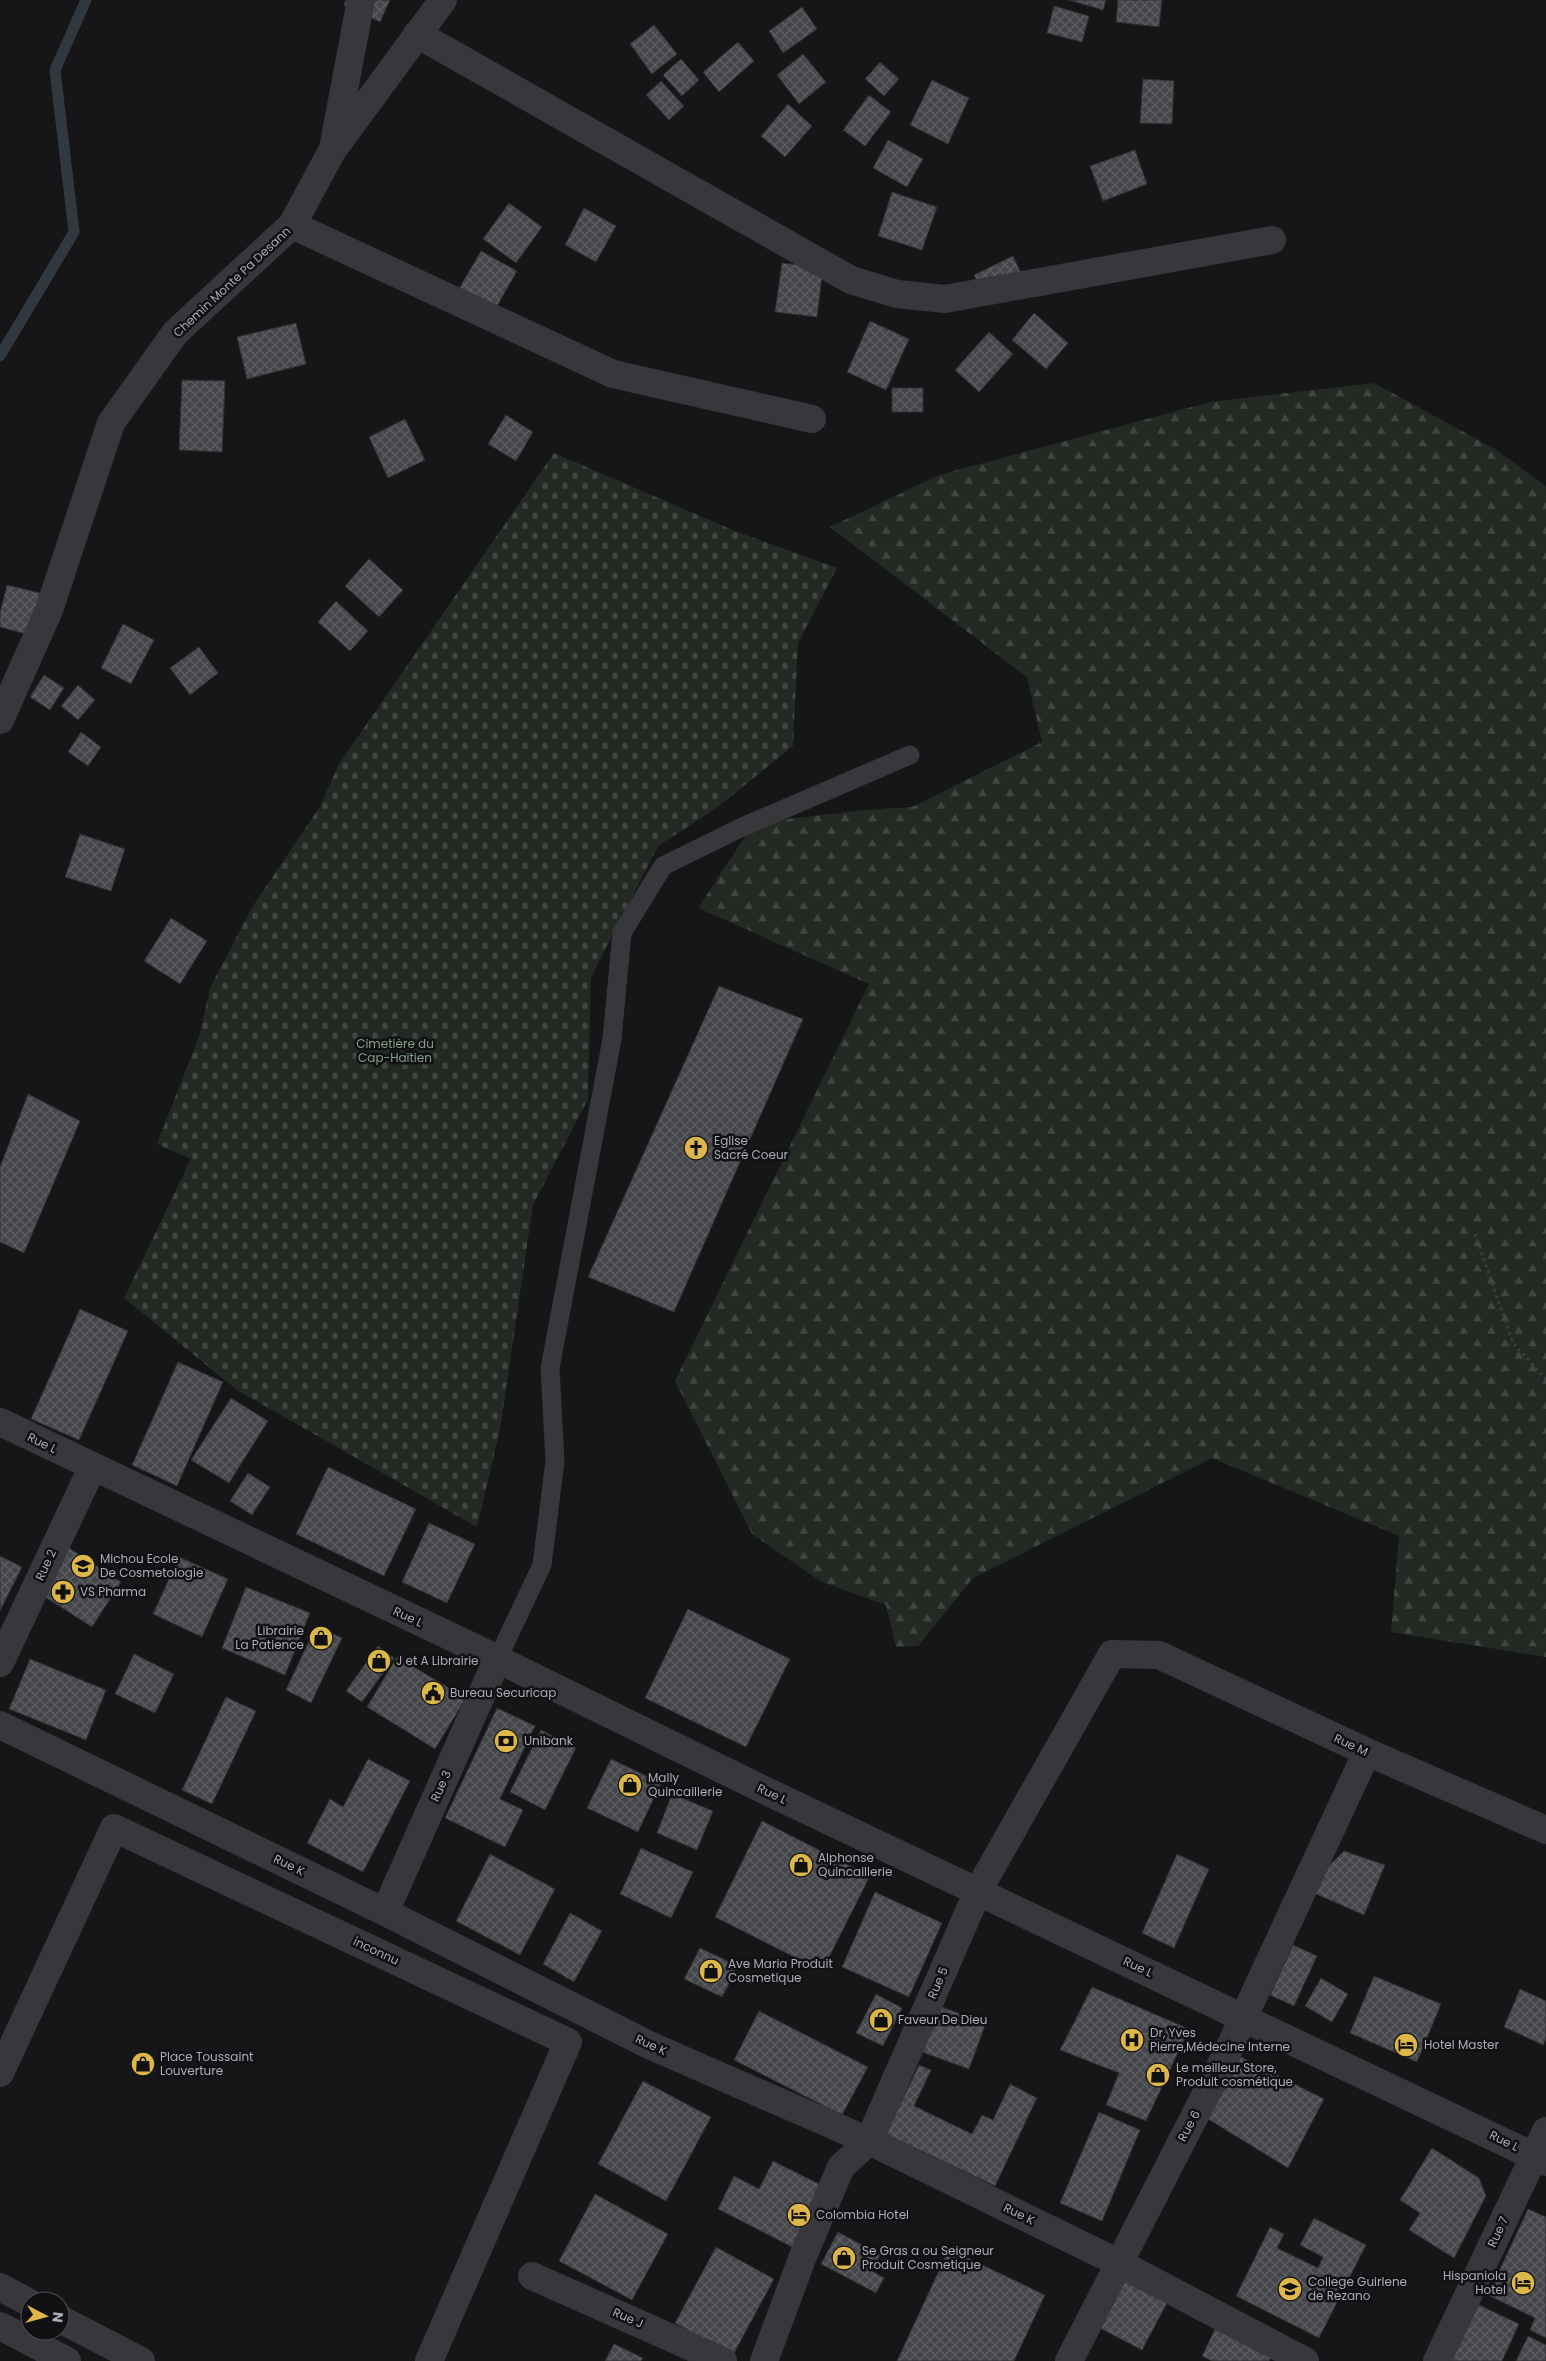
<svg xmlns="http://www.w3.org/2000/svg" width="1546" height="2361" font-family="Poppins,sans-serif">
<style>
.forest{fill:url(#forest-firs)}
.cemetery{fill:url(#cemetery-stones)}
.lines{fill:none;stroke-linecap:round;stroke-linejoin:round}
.stream{stroke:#31383f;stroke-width:11}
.building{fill:url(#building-cross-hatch);stroke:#313033}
.path{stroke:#3e3f43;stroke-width:3;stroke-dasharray:2.5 4;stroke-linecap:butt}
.service{stroke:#38383c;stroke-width:19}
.pedestrian{stroke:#38383c;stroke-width:28}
.minor{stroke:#38383c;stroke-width:28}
.tertiary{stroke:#38383c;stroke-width:28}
.labels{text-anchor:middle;stroke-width:5;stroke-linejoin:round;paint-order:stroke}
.street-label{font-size:12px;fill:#aaadb6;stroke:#111113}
.park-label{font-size:12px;fill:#839f87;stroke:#111113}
.poi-label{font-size:12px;fill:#aaadb6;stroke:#111113;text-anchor:start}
</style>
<defs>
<pattern id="forest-firs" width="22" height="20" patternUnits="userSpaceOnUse" patternTransform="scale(1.25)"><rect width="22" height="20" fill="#232a24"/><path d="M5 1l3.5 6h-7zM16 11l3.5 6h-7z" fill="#404642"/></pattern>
<pattern id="cemetery-stones" width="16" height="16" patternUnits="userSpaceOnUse" patternTransform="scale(1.25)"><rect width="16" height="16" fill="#232a24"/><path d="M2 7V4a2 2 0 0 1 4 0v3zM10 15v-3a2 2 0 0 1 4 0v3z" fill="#404642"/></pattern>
<pattern id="building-cross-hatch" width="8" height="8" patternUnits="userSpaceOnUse" patternTransform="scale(1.25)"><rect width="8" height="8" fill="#45464a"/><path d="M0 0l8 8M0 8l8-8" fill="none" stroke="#5d5e62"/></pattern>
</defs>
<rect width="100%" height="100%" fill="#161618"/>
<path class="forest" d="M1374 383 1495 449 1546 486V1657L1391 1632 1399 1536 1212 1458 973 1578 918 1646 896 1647 886 1605 820 1581 752 1534 675 1381 869 984 698 908 754 823 865 810 912 807 1042 742 1027 677 830 527 939 475 1210 402Z"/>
<path class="cemetery" d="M554 453 735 531 837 568 798 643 793 746 718 807 658 846 591 977 588 1099 533 1205 500 1429 477 1527 237 1390 124 1298 191 1159 157 1144 200 1034 210 988 251 909 319 808 339 764Z"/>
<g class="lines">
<path class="stream" d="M0 356 74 232 55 70 86 0"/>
</g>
<path class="building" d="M346 0H390L380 22 344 5Z
M1069 0H1106L1103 10Z
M1118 0H1162L1159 27 1116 22Z
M1054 6 1089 16 1082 42 1047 33Z
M802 7 817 29 783 53 769 31Z
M654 25 677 54 652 74 630 44Z
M738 42 754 61 719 92 703 72Z
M803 54 826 82 799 104 777 75Z
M681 59 699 80 682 96 663 75Z
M880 62 899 79 884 96 865 79Z
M1143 79 1174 81 1172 124 1140 123Z
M932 80 969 98 948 144 910 125Z
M661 81 684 106 669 120 646 95Z
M869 95 891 112 865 146 843 130Z
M788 104 812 126 785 157 761 136Z
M888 140 923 159 907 187 873 168Z
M1135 150 1147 184 1103 201 1090 166Z
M892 192 937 207 922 250 878 236Z
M509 203 542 227 516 263 483 239Z
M584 208 616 226 596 262 565 245Z
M481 251 517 271 493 313 457 292Z
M1013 256 1027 286 989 305 974 275Z
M782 263 823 268 817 317 775 312Z
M1034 313 1068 343 1046 369 1012 340Z
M870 321 909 339 886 390 847 372Z
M296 323 306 364 247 379 237 337Z
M989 332 1013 354 979 392 955 370Z
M182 380 225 381 222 452 179 450Z
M892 388H923V412H892Z
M506 415 533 432 516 461 488 444Z
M405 419 425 460 388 478 369 437Z
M369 559 403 590 379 617 345 586Z
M7 585 40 593 30 635 0 627V613Z
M336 601 368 631 350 651 318 622Z
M123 624 154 640 131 684 101 668Z
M199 647 218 673 190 695 170 668Z
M44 675 64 688 50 710 30 697Z
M78 685 95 700 78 720 61 706Z
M81 732 101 747 88 766 68 752Z
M80 834 125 849 111 891 65 877Z
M171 918 207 941 180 984 144 961Z
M719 986 803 1019 674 1312 588 1277Z
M28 1094 80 1121 24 1253 0 1242V1167Z
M80 1309 128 1331 79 1440 31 1419Z
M178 1362 223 1382 177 1486 132 1465Z
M231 1398 268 1421 229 1483 191 1460Z
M328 1467 416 1509 384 1576 296 1534Z
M248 1473 270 1487 252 1515 230 1501Z
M429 1523 475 1544 447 1603 402 1582Z
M69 1548 121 1582 92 1627 39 1593Z
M0 1556 22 1567 0 1611Z
M179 1557 228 1579 202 1637 153 1614Z
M246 1587 310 1613 285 1675 222 1648Z
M688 1609 790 1659 746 1747 645 1698Z
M316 1626 342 1638 311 1703 286 1690Z
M378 1646 394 1658 362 1702 346 1691Z
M134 1654 174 1674 155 1713 115 1694Z
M397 1657 466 1698 435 1749 367 1707Z
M30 1659 106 1690 86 1740 9 1709Z
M226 1697 256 1711 212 1804 182 1790Z
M497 1708 535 1726 500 1799 523 1810 505 1847 445 1818Z
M541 1730 576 1748 545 1810 510 1792Z
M368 1759 410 1781 363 1872 307 1843 330 1799 343 1807Z
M611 1759 661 1783 638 1832 587 1808Z
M672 1794 713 1811 697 1850 657 1833Z
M762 1821 870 1876 822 1971 715 1917Z
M641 1848 693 1872 671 1918 620 1894Z
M1344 1851 1385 1865 1364 1915 1305 1889Z
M490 1854 555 1889 520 1955 456 1921Z
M1177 1854 1209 1869 1174 1948 1142 1933Z
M875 1892 942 1923 909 1997 842 1967Z
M570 1913 602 1931 574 1982 543 1964Z
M1293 1945 1317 1956 1294 2006 1270 1995Z
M700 1948 738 1966 722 1997 684 1979Z
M1374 1976 1441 2004 1417 2062 1350 2033Z
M1321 1978 1348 1994 1332 2022 1305 2006Z
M1092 1987 1189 2029 1146 2121 1106 2105 1119 2073 1060 2050Z
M1520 1989 1546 2001V2039L1543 2045 1504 2027Z
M876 1994 902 2008 883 2046 856 2033Z
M936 2005 986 2023 969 2069 919 2051Z
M759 2011 868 2067 842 2115 734 2060Z
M1241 2057 1324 2099 1288 2168 1208 2119Z
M919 2065 931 2070 914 2106 972 2134 982 2115 993 2120 1010 2084 1037 2098 995 2186 886 2134Z
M643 2081 711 2117 666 2201 598 2164Z
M1099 2112 1140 2130 1102 2221 1060 2203Z
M1432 2148 1479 2178 1486 2196 1454 2258 1409 2230 1420 2213 1400 2200Z
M773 2161 825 2187 794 2248 718 2209 734 2176 759 2189Z
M595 2194 668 2234 632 2300 559 2261Z
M1528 2209 1546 2217V2338L1530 2330 1535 2318 1488 2295Z
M1314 2218 1366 2245 1319 2338 1236 2296 1270 2227 1284 2234 1277 2248 1318 2268 1323 2257 1300 2245Z
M838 2232 880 2255 872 2271 884 2278 876 2293 821 2264Z
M716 2247 774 2279 733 2355 675 2323Z
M949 2249 1045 2295 1014 2361H897Z
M1116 2277 1167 2303 1142 2350 1092 2324Z
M1473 2302 1519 2324 1502 2361H1446Z
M1215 2329 1271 2356 1269 2361H1212L1202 2356Z
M1528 2336 1546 2345V2361H1516Z
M614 2344 643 2358 641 2361H605Z"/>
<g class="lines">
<path class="path" d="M1475 1234 1513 1343 1546 1379"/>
<path class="service" d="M497 1660 542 1565 555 1461 550 1368 612 1039 622 933 663 866 740 828 910 755"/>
<path class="pedestrian" d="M0 2073 114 1828 568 2042 429 2361
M0 2287 30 2303
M60 2319 141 2361"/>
<path class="minor" d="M417 34 851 280 897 294 945 299 1272 240
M334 143 361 0
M292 225 613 374 812 419
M0 720 49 610 111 423 175 333 292 225 332 151 443 0
M0 1663 92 1468
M0 1725 385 1912 649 2045 869 2141 1117 2262 1305 2361
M385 1912 497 1660
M532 2276 723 2361
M0 2326 67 2361
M764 2361 803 2256 841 2167 869 2141 978 1891 1112 1654 1159 1655 1367 1752 1546 1830
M1069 2361 1227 2053 1367 1752
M1437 2361 1546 2131"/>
<path class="tertiary" d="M0 1422 477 1649 764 1790 1546 2162"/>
</g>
<defs>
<g id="church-disc" transform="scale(1.25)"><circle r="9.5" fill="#ddb749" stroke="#111113"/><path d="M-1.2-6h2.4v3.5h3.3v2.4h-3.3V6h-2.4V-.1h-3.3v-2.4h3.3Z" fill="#111"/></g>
<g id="university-disc" transform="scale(1.25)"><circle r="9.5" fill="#ddb749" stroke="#111113"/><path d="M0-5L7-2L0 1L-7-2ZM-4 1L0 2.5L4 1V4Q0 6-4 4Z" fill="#111"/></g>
<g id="pharmacy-disc" transform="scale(1.25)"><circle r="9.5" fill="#ddb749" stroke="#111113"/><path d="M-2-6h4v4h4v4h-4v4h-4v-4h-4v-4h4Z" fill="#111"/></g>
<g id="shop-disc" transform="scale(1.25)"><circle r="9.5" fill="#ddb749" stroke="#111113"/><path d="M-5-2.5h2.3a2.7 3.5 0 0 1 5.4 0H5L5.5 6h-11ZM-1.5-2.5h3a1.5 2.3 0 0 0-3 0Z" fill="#111"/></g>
<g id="civic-disc" transform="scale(1.25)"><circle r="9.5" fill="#ddb749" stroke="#111113"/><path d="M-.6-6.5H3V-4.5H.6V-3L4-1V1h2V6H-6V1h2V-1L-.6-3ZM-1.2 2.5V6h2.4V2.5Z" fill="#111"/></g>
<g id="bank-disc" transform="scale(1.25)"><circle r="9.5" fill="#ddb749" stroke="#111113"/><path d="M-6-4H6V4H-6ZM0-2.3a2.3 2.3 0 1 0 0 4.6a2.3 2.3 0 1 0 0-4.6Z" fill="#111"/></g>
<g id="hospital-disc" transform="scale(1.25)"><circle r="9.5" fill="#ddb749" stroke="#111113"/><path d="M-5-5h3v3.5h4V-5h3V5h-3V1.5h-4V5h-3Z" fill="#111"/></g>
<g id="hotel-disc" transform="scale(1.25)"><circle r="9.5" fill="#ddb749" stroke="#111113"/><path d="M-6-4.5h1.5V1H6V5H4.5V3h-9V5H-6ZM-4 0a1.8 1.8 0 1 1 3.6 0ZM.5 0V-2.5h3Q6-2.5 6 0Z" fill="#111"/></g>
<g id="school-disc" transform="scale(1.25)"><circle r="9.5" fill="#ddb749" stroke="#111113"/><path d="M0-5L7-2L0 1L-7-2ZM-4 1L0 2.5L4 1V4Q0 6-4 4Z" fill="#111"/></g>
</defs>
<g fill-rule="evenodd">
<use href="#church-disc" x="696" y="1148"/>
<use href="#university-disc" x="83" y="1566"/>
<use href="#pharmacy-disc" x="63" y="1592"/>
<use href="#shop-disc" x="321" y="1638"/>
<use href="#shop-disc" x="379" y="1661"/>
<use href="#civic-disc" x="433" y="1693"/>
<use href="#bank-disc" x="506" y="1741"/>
<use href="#shop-disc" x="630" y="1785"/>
<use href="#shop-disc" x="801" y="1865"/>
<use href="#shop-disc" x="711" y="1971"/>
<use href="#shop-disc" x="881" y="2020"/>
<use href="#hospital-disc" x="1132" y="2040"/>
<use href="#hotel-disc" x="1406" y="2045"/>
<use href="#shop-disc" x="143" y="2064"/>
<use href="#shop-disc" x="1158" y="2075"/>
<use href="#hotel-disc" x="799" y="2215"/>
<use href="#shop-disc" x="844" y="2258"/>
<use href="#hotel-disc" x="1523" y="2283"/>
<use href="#school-disc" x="1290" y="2289"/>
</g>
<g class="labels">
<g class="street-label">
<text transform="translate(232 282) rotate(-43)" y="4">Chemin Monte Pa Desann</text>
<text transform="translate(42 1443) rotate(26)" y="4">Rue L</text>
<text transform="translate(46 1565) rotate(-65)" y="4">Rue 2</text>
<text transform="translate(408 1617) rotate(25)" y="4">Rue L</text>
<text transform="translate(1351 1745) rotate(25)" y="4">Rue M</text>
<text transform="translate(441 1786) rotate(-66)" y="4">Rue 3</text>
<text transform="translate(772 1794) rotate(25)" y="4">Rue L</text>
<text transform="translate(289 1865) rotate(26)" y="4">Rue K</text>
<text transform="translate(376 1951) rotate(25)" y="4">inconnu</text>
<text transform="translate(1138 1967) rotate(25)" y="4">Rue L</text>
<text transform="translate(938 1983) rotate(-66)" y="4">Rue 5</text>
<text transform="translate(651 2045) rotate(25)" y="4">Rue K</text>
<text transform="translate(1189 2126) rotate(-62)" y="4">Rue 6</text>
<text transform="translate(1504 2141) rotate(26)" y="4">Rue L</text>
<text transform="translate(1019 2214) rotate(26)" y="4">Rue K</text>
<text transform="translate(1498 2232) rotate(-65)" y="4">Rue 7</text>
<text transform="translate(628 2318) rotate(24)" y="4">Rue J</text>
</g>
<g class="park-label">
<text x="395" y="1048">Cimetière du<tspan x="395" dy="14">Cap-Haïtien</tspan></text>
</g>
<g class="poi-label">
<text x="714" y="1145">Eglise<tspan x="714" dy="14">Sacré Coeur</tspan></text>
<text x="100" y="1563">Michou Ecole<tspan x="100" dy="14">De Cosmetologie</tspan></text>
<text x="80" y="1596">VS Pharma</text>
<text x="304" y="1635" text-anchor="end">Librairie<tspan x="304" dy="14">La Patience</tspan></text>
<text x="396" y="1665">J et A Librairie</text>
<text x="450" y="1697">Bureau Securicap</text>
<text x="524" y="1745">Unibank</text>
<text x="648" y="1782">Mally<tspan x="648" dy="14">Quincaillerie</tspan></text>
<text x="818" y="1862">Alphonse<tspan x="818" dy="14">Quincaillerie</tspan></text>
<text x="728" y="1968">Ave Maria Produit<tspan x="728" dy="14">Cosmetique</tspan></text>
<text x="898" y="2024">Faveur De Dieu</text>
<text x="1150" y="2037">Dr, Yves<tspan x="1150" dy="14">Pierre,Médecine Interne</tspan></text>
<text x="1424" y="2049">Hotel Master</text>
<text x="160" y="2061">Place Toussaint<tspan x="160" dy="14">Louverture</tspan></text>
<text x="1176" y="2072">Le meilleur Store,<tspan x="1176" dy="14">Produit cosmétique</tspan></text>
<text x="816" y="2219">Colombia Hotel</text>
<text x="862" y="2255">Se Gras a ou Seigneur<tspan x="862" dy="14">Produit Cosmetique</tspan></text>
<text x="1506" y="2280" text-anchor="end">Hispaniola<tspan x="1506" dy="14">Hotel</tspan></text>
<text x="1308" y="2286">College Guirlene<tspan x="1308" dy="14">de Rezano</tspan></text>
</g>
</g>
<g transform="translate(45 2316) rotate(96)"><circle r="24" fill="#111113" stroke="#4e4f54"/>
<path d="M0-4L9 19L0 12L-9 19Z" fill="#ddb749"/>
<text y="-8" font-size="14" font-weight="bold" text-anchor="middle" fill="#aaadb6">N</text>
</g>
</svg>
